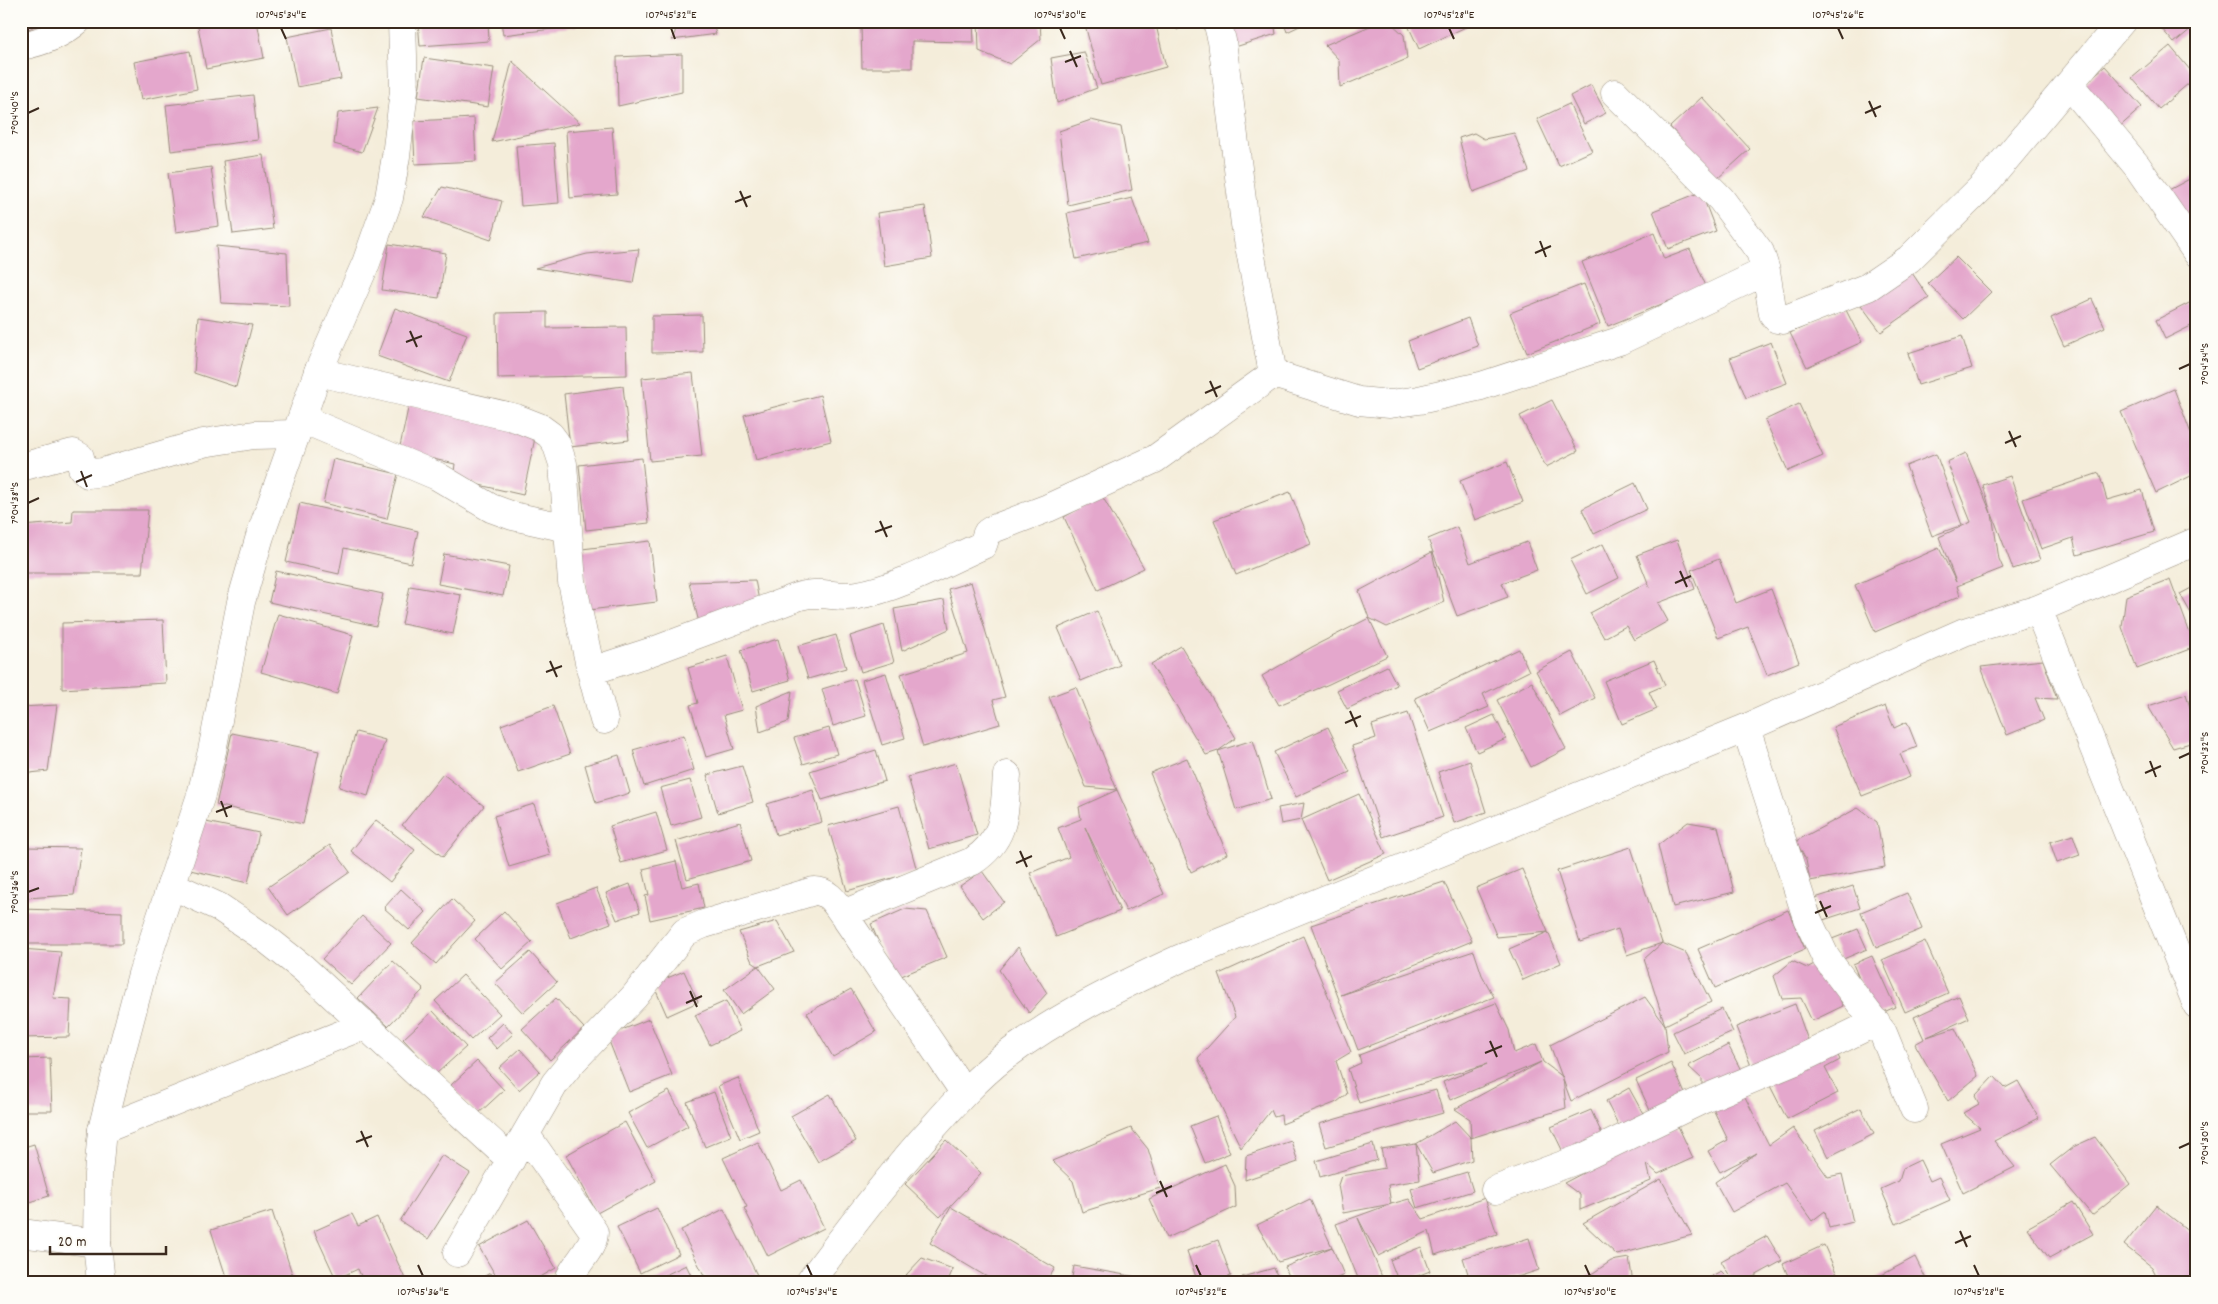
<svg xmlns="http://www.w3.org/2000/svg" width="2218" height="1304" font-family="Dekko,sans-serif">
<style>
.building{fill:#e4a7cc}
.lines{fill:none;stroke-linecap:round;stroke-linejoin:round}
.minor-casing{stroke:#988c7c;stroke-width:29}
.secondary-casing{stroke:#988c7c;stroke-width:29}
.minor{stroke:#fff;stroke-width:28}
.secondary{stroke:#fff;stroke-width:28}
.ticks{fill:none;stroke:#3b2a1e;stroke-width:2}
.neatline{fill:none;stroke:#3b2a1e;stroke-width:2}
.ticks-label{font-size:12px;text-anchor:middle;fill:#3b2a1e}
</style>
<rect width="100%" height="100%" fill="#fdfcf7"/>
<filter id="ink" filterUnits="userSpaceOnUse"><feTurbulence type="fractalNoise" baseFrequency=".02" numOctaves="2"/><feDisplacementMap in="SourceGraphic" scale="10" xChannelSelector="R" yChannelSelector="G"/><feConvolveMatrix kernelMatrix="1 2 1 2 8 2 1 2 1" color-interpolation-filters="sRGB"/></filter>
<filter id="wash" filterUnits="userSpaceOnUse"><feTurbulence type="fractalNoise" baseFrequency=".0096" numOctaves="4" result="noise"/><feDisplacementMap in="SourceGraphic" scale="20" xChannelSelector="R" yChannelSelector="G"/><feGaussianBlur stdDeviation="1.12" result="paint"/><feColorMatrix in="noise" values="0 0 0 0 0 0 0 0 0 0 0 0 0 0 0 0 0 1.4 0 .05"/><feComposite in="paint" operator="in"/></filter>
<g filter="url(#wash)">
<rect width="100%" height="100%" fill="#f4edda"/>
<g id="blocks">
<path class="building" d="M21 21H47L21 32Z
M197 21H257L264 58 206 69Z
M418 21H488L489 41 420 46Z
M501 21H576L577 26 503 35Z
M679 21H712L716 34 672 40Z
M874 21H973L974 42 912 41V68H862L861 25H874Z
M978 21H1040L1041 39 1010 64 979 51Z
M1084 21H1136V26L1155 21 1166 67 1101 85Z
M1173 21H1196L1177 30Z
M1225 21H1274L1276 34 1232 48Z
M1283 21H1310L1287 32Z
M1382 21H1389L1404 35 1407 59 1340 87 1339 60 1325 45Z
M1406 21H1471L1472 24 1419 49Z
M2155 21H2197V24L2174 43Z
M331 28 341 79 297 87 287 37Z
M2170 46 2196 77 2159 109 2132 78Z
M190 51 197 89 141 100 134 62Z
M1084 52 1097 88 1057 103 1051 58Z
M682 54V92L618 106 617 57Z
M424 58 494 68 488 107 418 97Z
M512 61 580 123 492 142Z
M2105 66 2142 107 2117 129 2080 88Z
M1591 85 1606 113 1584 124 1570 96Z
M253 95 258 140 171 151 166 105Z
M1702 97 1750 149 1717 179 1670 127Z
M1569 104 1592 151 1559 166 1537 119Z
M378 108 362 152 334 144 338 113Z
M474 118 476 161 415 164 413 121Z
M1091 120 1121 127 1132 190 1068 205 1059 131Z
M612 127 617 194 570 198 566 131Z
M1474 133 1484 139 1514 133 1529 171 1473 192 1459 138Z
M554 143 559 203 521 206 516 146Z
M263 155 273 229 233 234 223 161Z
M211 167 219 226 176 232 168 173Z
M2197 175V215L2184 222 2167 191Z
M442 187 502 201 491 240 424 217Z
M1701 192 1716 231 1668 249 1653 211Z
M1132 198 1148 243 1076 259 1067 213Z
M925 206 932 258 884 266 877 213Z
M1654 233 1664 259 1690 249 1706 286 1608 326 1582 262Z
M389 244 446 253 439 298 382 290Z
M216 246 287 253 289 306 221 303Z
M639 249 633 283 535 268 587 254Z
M1956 257 1991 292 1963 319 1928 283Z
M1910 270 1929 298 1881 332 1861 305Z
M1584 284 1600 324 1527 353 1510 313Z
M2092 299 2105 327 2064 346 2051 318Z
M2197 299V323L2165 339 2156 320Z
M395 308 467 334 449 382 377 356Z
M1845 308 1862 342 1807 367 1790 333Z
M547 312V328L626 327 627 375 498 378 497 313Z
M702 315 703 352 652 353V316Z
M198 317 252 325 236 387 194 373Z
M1468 318 1478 346 1417 368 1408 341Z
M1962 336 1972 368 1918 385 1908 353Z
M1771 342 1787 383 1746 398 1730 358Z
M693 373 702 456 650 461 642 378Z
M623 386 629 440 570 447 564 394Z
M2174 389 2197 449V473L2156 493 2121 412Z
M820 395 831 441 756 460 744 415Z
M1552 400 1578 451 1546 467 1520 416Z
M409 404 536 433 523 495 453 479 455 464 399 451Z
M1799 404 1823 456 1788 471 1765 420Z
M1966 453 1991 513 1983 485 2010 476 2040 560 2013 569 1992 514 1999 559 2003 568 1957 586 1960 596 1875 632 1855 585 1939 548 1956 582 1939 537 1971 522 1947 462Z
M1936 454 1962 525 1932 536 1906 466Z
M642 458 649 523 586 530 579 465Z
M333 459 398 474 387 519 323 503Z
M1507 462 1523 502 1475 520 1460 481Z
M2099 473 2107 500 2142 490 2154 532 2077 555 2073 538 2041 549 2023 499Z
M1635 483 1647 509 1594 534 1582 509Z
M1290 492 1311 544 1236 575 1214 520Z
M1102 496 1144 568 1098 590 1064 517Z
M300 503 418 531 411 563 344 548 339 574 286 562Z
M73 510H148L142 573H21V526L72 522Z
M1457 527 1470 563 1527 542 1537 570 1502 583 1508 597 1457 616 1428 539Z
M1677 540 1695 589 1658 603 1668 621 1634 640 1626 626 1604 638 1590 613 1647 583 1650 588 1637 555Z
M650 541 657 602 589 610 582 549Z
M1603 544 1619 578 1587 594 1570 560Z
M1432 552 1444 602 1387 627 1369 618 1359 591Z
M444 554 509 566 503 596 438 584Z
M1719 559 1736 603 1771 589 1799 662 1767 675 1748 627 1718 638 1691 570Z
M276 571 383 594 376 626 269 602Z
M2170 579 2195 647 2137 669 2122 627 2126 596Z
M755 580 760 606 700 627 689 582Z
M971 582 1005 697 993 700 1000 724 923 747 901 674 968 653 948 589Z
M2197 585V624L2180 594Z
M410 586 461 595 453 634 402 624Z
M944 600 949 629 902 651 894 609Z
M1097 611 1120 665 1081 681 1058 628Z
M278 614 353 635 337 694 261 672Z
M1369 618 1387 656 1329 684 1279 705 1262 676 1312 647Z
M163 620 166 683 62 689V623Z
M884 625 894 662 861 672 850 636Z
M836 635 846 668 808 679 798 646Z
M778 639 790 680 753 691 741 650Z
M1181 646 1236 738 1218 751 1206 755 1151 664Z
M1519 649 1529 671 1483 694 1489 707 1430 732 1415 698Z
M1572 652 1595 698 1560 716 1536 671Z
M727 656 742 710 724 715 734 749 706 757 690 705 698 703 688 668Z
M1654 660 1665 685 1649 692 1657 709 1622 724 1604 681Z
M2043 660 2057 699 2035 698 2044 720 2007 735 1981 667Z
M1387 666 1397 685 1347 709 1337 690Z
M886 673 905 738 882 745 862 680Z
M855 679 866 716 833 726 822 689Z
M1532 682 1566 749 1531 767 1497 700Z
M1076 687 1117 790 1086 787 1049 697Z
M792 691 788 722 760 732 756 706Z
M2186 694 2197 730V741L2173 748 2148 706Z
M57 705 48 771 21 774V707Z
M553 706 570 754 518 772 501 725Z
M1885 706 1894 728 1907 722 1917 747 1900 754 1910 777 1862 796 1833 727Z
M1408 713 1443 817 1383 837 1352 746 1376 738 1372 725Z
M1494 715 1506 739 1477 752 1466 728Z
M1328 727 1350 772 1296 797 1274 752Z
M829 728 837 754 803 764 794 738Z
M356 732 385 740 368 796 339 787Z
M232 733 319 751 303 824 216 805Z
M684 735 694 770 644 786 633 750Z
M1253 740 1271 799 1236 810 1218 751Z
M876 750 885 781 822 800 810 771Z
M619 755 630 793 596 803 585 765Z
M1187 758 1227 854 1191 872 1150 773Z
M1470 761 1486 812 1454 823 1438 772Z
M956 763 977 835 929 849 908 777Z
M742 766 753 802 718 813 707 775Z
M443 774 484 806 443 857 402 825Z
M690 780 701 817 671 826 660 788Z
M813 790 822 822 776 835 767 804Z
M1117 790 1164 894 1126 911 1085 827 1120 911 1056 937 1030 873 1069 857 1058 828 1081 819 1079 807Z
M1359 794 1386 854 1327 880 1301 820Z
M1304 803 1301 820 1281 824 1278 808Z
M534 804 550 855 509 867 494 816Z
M899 806 917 871 847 891 828 826Z
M1858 808 1877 822 1885 867 1810 881 1806 860 1796 841Z
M656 812 667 850 621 863 610 826Z
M376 820 415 850 390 882 351 851Z
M201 821 259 833 248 883 190 870Z
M740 822 751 861 687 879 676 841Z
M1688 822 1718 827 1734 892 1673 907 1658 845Z
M2073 835 2080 855 2057 863 2050 842Z
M330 845 350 872 288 915 268 887Z
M26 847 81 848 74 895 26 898Z
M1631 847 1662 943 1627 955 1618 929 1580 942 1557 871Z
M676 861 682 887 699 883 704 908 650 920 645 896 649 895 643 869Z
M1522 869 1548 932 1497 937 1476 888Z
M982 871 1004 902 983 918 960 886Z
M1444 882 1472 941 1341 995 1474 951 1482 975 1494 997 1358 1050 1311 925Z
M630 884 640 912 617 920 606 893Z
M1853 886 1860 908 1823 920 1815 898Z
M596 888 611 923 571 938 557 903Z
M401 889 426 912 409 930 384 908Z
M1907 893 1922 929 1876 948 1861 912Z
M452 899 475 921 436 964 412 943Z
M21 909 122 912V944H21Z
M905 909 927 911 947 957 894 979 871 924Z
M1788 910 1805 949 1715 988 1698 949Z
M504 911 532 942 502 969 475 939Z
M362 916 391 943 351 985 322 959Z
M777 921 794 952 758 966 752 962 739 932Z
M1858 929 1867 949 1841 960 1832 939Z
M1548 932 1561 963 1523 980 1509 949Z
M1303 936 1351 1052 1336 1061 1347 1094 1337 1102 1282 1124 1281 1115 1274 1117 1271 1110 1241 1148 1198 1058 1235 1017 1219 974Z
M1925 941 1948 993 1905 1012 1882 960Z
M1662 943 1686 953 1711 1002 1665 1025 1644 959Z
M1018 947 1047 993 1029 1013 999 970Z
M21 949 61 952 53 998 71 999 69 1037 21 1038Z
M530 952 557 982 523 1013 495 983Z
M1872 956 1895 1007 1875 1016 1853 964Z
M1821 960 1843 1006 1812 1021 1801 998 1782 999 1774 976 1792 961 1807 968Z
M393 961 424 989 388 1026 358 998Z
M758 966 775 989 741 1014 724 990Z
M684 971 698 1002 667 1016 653 984Z
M463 975 500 1014 471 1040 435 1001Z
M851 989 876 1032 833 1057 807 1013Z
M1959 996 1969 1018 1927 1037 1955 1028 1978 1076 1948 1101 1915 1044 1924 1039 1914 1017Z
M1645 997 1665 1025 1668 1052 1571 1101 1550 1045Z
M556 998 584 1028 550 1060 522 1029Z
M726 1001 740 1031 710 1045 695 1015Z
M1496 1003 1509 1030 1514 1053 1536 1044 1543 1062 1563 1077 1566 1108 1471 1138 1470 1119 1455 1109 1541 1062 1450 1100 1443 1082 1487 1064 1359 1103 1348 1069 1361 1063 1359 1055Z
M1795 1004 1810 1046 1753 1071 1736 1027Z
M1722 1009 1733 1032 1684 1054 1673 1032Z
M433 1011 466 1047 436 1074 403 1039Z
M649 1019 672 1075 629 1092 607 1036Z
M503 1023 513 1034 497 1049 487 1038Z
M1728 1045 1742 1072 1702 1094V1079L1688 1066Z
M1834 1046 1840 1060 1825 1068 1838 1093 1787 1119 1767 1080Z
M520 1049 540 1071 519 1090 499 1068Z
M50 1058 52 1111H21V1059Z
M477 1061 504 1090 478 1114 451 1085Z
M1671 1063 1688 1100 1653 1117 1636 1080Z
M1994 1076 2005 1088 2018 1081 2039 1118 1994 1141 2015 1167 1963 1193 1941 1144 1980 1128 1963 1113 1979 1104 1975 1096Z
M738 1078 759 1131 740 1139 718 1086Z
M1629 1088 1646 1119 1622 1132 1606 1101Z
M1436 1090 1443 1113 1326 1147 1319 1124Z
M669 1091 688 1126 647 1148 628 1113Z
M1742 1091 1769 1145 1793 1128 1828 1177 1842 1174 1853 1222 1829 1228 1825 1211 1812 1221 1785 1183 1732 1212 1715 1182 1757 1153 1720 1172 1708 1151 1728 1140 1712 1107Z
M714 1092 731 1136 705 1147 687 1102Z
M830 1094 856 1141 818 1162 791 1116Z
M1861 1108 1874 1134 1828 1157 1815 1131Z
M1591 1110 1605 1141 1566 1158 1551 1127Z
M1216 1116 1230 1153 1205 1163 1190 1126Z
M1455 1121 1471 1138 1472 1160 1433 1173 1416 1144Z
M625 1122 656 1181 597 1213 566 1155Z
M1678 1126 1693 1158 1658 1174 1647 1164 1651 1181 1580 1210V1195L1564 1183 1631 1148Z
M1131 1128 1148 1149 1160 1188 1082 1212 1073 1181 1052 1161Z
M2095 1137 2130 1184 2092 1215 2050 1165 2073 1147Z
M946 1140 981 1173 940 1217 905 1184Z
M1291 1141 1298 1162 1245 1180 1246 1156Z
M758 1142 781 1190 801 1180 824 1228 768 1256 744 1208 747 1207 723 1158Z
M34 1144 49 1196 21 1205V1148Z
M1373 1144 1377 1160 1320 1177 1316 1161Z
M1416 1144 1420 1180 1388 1185 1391 1204 1409 1199 1423 1219 1485 1198 1497 1234 1435 1255 1429 1231 1378 1256 1358 1218 1382 1277 1368 1283H1360L1336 1224 1391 1204 1343 1213 1338 1185 1341 1176 1385 1168 1381 1149Z
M442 1155 470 1173 428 1239 400 1221Z
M1920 1160 1930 1181 1939 1177 1950 1200 1896 1224 1881 1189 1899 1181 1903 1168Z
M1225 1164 1235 1186 1236 1207 1167 1238 1149 1199Z
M1467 1172 1473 1191 1417 1208 1411 1189Z
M1661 1179 1692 1235 1617 1255 1583 1223Z
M1310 1199 1332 1247 1278 1262 1257 1225Z
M2073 1202 2093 1234 2049 1258 2027 1228Z
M2156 1205 2194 1235 2197 1240V1278L2187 1283H2160L2152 1267 2124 1245Z
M951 1207 1055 1268 1046 1283H997L930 1243Z
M657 1208 679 1254 640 1273 617 1227Z
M724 1209 761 1283H708L681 1230Z
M272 1211 295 1283H228L211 1230Z
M352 1214 358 1226 377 1217 407 1283H364L358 1269 336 1279 314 1231Z
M528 1220 556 1268 530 1283H500L479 1247Z
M1767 1236 1782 1261 1742 1283H1734L1721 1261Z
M1529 1238 1539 1270 1499 1283H1471L1463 1258Z
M1218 1240 1231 1276 1213 1283H1198L1187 1251Z
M1824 1245 1839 1279 1830 1283H1791L1783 1264Z
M1332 1247 1344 1275 1326 1283H1292L1285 1267Z
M1421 1247 1430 1271 1399 1283 1390 1260Z
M1915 1257 1928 1283H1867Z
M922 1258 953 1269 947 1283H924L906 1275Z
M1629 1258 1633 1283H1587V1277L1611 1261Z
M686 1265 695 1283H649Z
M1074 1266 1165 1282V1283H1071Z
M1274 1268 1280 1283H1246L1242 1277Z
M1721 1271 1733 1283H1698Z
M490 1273 495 1283H473Z
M2129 1279 2149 1280 2150 1283H2123Z"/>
</g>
</g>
<g filter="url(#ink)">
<use href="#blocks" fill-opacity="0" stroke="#988c7c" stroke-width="1"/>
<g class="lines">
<g class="minor-casing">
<path id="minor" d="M21 46C42 42 61 35 77 21
M2069 84 2137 166 2197 253
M1615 93 1721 199 1760 252 1766 271 1773 314 1777 319 1783 320 1868 287 1909 259 1983 186 2122 21
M318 372 516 418 539 427 550 435 556 443 563 464 572 582 591 671 604 720
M1273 374 1359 401 1390 404 1419 400 1481 386 1619 341 1766 271
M302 419 437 476 491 508 513 516 567 528
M21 467 73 453 80 457 82 468 88 474 103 472 203 443 254 435 296 434
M2038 609 2197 1005
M591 671 653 651 800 596C823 590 837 599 858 595 899 588 945 562 983 545L987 533 993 529 1048 508 1155 459 1273 374 1245 224 1222 41 1217 21
M1746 728 1807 918 1826 958 1883 1033 1914 1109
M171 885 219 907 265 938 303 968 511 1160
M843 914 973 861C1007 838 1004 812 1007 775
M102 1130 365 1025
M526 1135 594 1232C594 1251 572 1265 568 1283
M1495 1190 1582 1158 1704 1099 1800 1059 1876 1022
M21 1233 97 1243
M457 1253 555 1083 572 1062 634 997 685 932 704 924 814 891C829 891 835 903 843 914L964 1092
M809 1283C845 1234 882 1186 922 1140 948 1111 973 1081 1004 1057 1058 1016 1118 987 1179 959L1746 728 1964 632 2038 609 2197 541"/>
</g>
<g class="secondary-casing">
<path id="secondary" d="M101 1283 97 1243 98 1174 102 1130 118 1065 142 974 201 795 212 751 241 602 260 536 318 372 366 263 389 198 396 156 404 91 402 21"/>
</g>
<use href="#minor" class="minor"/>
<use href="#secondary" class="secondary"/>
</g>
</g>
<path class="ticks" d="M281 28 286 39M671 28 675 39M1060 28 1065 39M1449 28 1454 39M1838 28 1843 39M1070 51 1077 67M1065 62 1081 56M1869 101 1876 117M28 113 39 108M1865 113 1881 106M740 191 747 207M735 202 751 196M1540 241 1546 257M1535 253 1551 246M410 331 417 347M406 342 422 336M2179 369 2190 364M1210 381 1217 397M1205 393 1221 386M2009 431 2016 447M2005 443 2021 436M81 471 87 487M76 482 92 475M28 503 39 498M880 521 887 537M875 532 892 526M1680 571 1687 587M1675 583 1691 576M550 661 557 677M546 672 562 666M1350 711 1357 727M1345 723 1361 716M2179 758 2190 753M2150 761 2156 777M2145 773 2161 766M221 801 227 817M216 812 232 806M1020 851 1027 867M1016 863 1032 856M28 892 39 888M1820 901 1827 917M1815 913 1831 906M690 991 697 1007M686 1003 702 996M1490 1041 1497 1057M1485 1053 1502 1046M361 1131 368 1147M356 1142 372 1136M2179 1148 2190 1143M1160 1181 1167 1197M1156 1193 1172 1186M1960 1231 1967 1247M1955 1243 1971 1236M418 1265 423 1276M807 1265 812 1276M1196 1265 1201 1276M1585 1265 1590 1276M1974 1265 1979 1276"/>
<rect width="2218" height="1304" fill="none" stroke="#fdfcf7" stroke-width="55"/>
<path d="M50 1246v8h116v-8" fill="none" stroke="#3b2a1e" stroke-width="2.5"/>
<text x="58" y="1246" font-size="15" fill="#3b2a1e" stroke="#fdfcf7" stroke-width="4" paint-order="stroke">20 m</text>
<rect x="28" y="28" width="2162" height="1248" class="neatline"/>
<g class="ticks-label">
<text x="281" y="18">107°45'34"E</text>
<text x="671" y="18">107°45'32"E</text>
<text x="1060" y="18">107°45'30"E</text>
<text x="1449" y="18">107°45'28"E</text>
<text x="1838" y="18">107°45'26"E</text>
<text transform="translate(14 113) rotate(-90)" y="4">7°04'40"S</text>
<text transform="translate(2204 364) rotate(-90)" y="4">7°04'34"S</text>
<text transform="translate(14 503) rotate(-90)" y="4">7°04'38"S</text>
<text transform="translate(2204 753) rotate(-90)" y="4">7°04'32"S</text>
<text transform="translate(14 892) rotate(-90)" y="4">7°04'36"S</text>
<text transform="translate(2204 1143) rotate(-90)" y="4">7°04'30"S</text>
<text x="423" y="1295">107°45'36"E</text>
<text x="812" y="1295">107°45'34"E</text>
<text x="1201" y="1295">107°45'32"E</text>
<text x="1590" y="1295">107°45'30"E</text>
<text x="1979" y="1295">107°45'28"E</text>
</g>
</svg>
